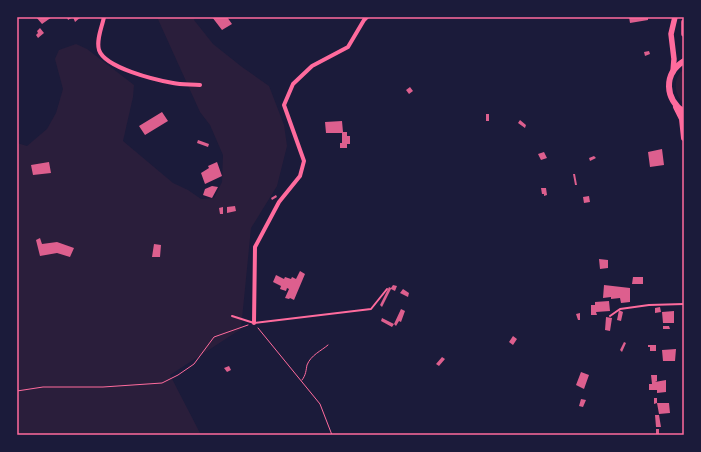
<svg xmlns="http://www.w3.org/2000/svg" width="701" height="452" font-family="'Sofia Sans Condensed',sans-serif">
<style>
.green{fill:#2a1e3b}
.building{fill:#dd5f8e}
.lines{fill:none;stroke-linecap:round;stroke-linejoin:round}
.path{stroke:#ff6b9d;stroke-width:1}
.service{stroke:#ff6b9d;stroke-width:2}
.minor{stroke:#ff6b9d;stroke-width:4}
.secondary{stroke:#ff6b9d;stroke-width:5.5}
.primary{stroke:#ff6b9d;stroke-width:6}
.neatline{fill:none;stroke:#ff6b9d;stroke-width:1.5}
</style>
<rect width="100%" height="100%" fill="#1b1b3a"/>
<path class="green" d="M157 17H195L194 20 213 44 242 67 269 86 284 125 287 146 277 186 251 228 241 329 170 375 201 435H17V143L27 146 47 129 56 113 63 89 55 59 59 50 76 44 87 49 134 85 133 97 123 141 173 183 188 190 201 199 214 198 222 182 223 155 210 125 200 112Z
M684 69V104C674 94 672 79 684 69Z"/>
<path class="building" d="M36 17H52L42 24Z
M67 17H81L75 22 73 17 68 20Z
M212 17H227L232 24 222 30Z
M629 17H648V20L630 23Z
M40 28 44 33 38 38 36 35 38 33 37 31Z
M649 51 650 54 645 56 644 52Z
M410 87 413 91 409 94 406 90Z
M162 112 168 121 145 135 139 126Z
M486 114H489V121H486Z
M520 120 526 125 525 128 518 123Z
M342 121 343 132H347V136H350V144H347V148H340V143H342V133H326L325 122Z
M198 140 209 144 208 147 197 143Z
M662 149 664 165 650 167 648 152Z
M544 152 547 158 541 160 538 154Z
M594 156 596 158 590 161 589 158Z
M49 162 51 173 33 175 31 165Z
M217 162 222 176 205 184 201 173 209 168 208 166Z
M573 174H575L577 185H575Z
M212 186 218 187 212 198 203 195 205 189Z
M541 188H546L547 195 544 196V194H542Z
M276 195 277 197 272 200 271 198Z
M589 196 590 202 584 203 583 197Z
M235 206 236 211 227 213V207Z
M223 207V214H220L219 208Z
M40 238 42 244 57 242 74 248 70 257 57 253 40 256 36 240Z
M154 244 161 245 160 257H152Z
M599 259 608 260V268L600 269Z
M300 271 305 274 294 300 290 298 289 299 285 298 289 289 287 288 286 291 280 289 281 286 273 282 276 275 284 279 285 277 291 279 292 277 296 279Z
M633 277H643V284H632Z
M393 285 397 286 395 291 391 289 382 307 380 305 389 287 391 288Z
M604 285 630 288V302L621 303 620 298 611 299V297L603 298Z
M403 289 409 293 408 297 400 293Z
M609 301 610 311 596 312 597 315H591V305H595V302Z
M660 307 661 312 655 313V308Z
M401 309 405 311 401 322 399 321 396 326 394 324 392 327 381 321 382 318 394 324Z
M619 310 623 312 621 321 617 320Z
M674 311V323H663L662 312Z
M580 313V320H578L576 314Z
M606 317 612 318 610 331 605 330Z
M663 326H669L670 329H663Z
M513 336 517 339 513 345 509 342Z
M624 342 626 343 622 352 620 350Z
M648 345H656V351H650V347H648Z
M676 349 675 361H663L662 350Z
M442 357 445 359 439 366 436 364Z
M229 366 231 370 227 372 224 368Z
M581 372 589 375 584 389 576 385Z
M651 375H657V381L655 382 666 380V392L657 393V390H649V384H652Z
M654 398H657V403H669L670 413 659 414 657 403 654 404Z
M581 399 586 400 583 407 579 406Z
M655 415H659L661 427H656Z
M656 429H659V434H656Z"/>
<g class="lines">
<path class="path" d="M258 328 320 404 332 435
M302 380C306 375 306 370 307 365 311 355 321 351 328 345
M17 391 43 387H103L162 383 178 375 194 364 214 337 248 325"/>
<path class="service" d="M232 316 254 323 371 309 387 289
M610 316 620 309 649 305 684 304"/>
<path class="minor" d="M104 17C102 27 96 40 99 50 105 68 156 80 173 83 182 85 191 84 200 85
M254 323 255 247 279 202 300 176 304 161 284 105 293 84 312 66 348 47 364 20 367 17"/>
<path class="secondary" d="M684 22V34
M673 72 674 59 671 34 675 17"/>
<path class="primary" d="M684 61C663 74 665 99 684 112
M676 107 682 119 684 138"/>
</g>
<rect width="701" height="452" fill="none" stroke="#1b1b3a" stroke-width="36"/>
<rect x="18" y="18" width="665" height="416" class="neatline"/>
</svg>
